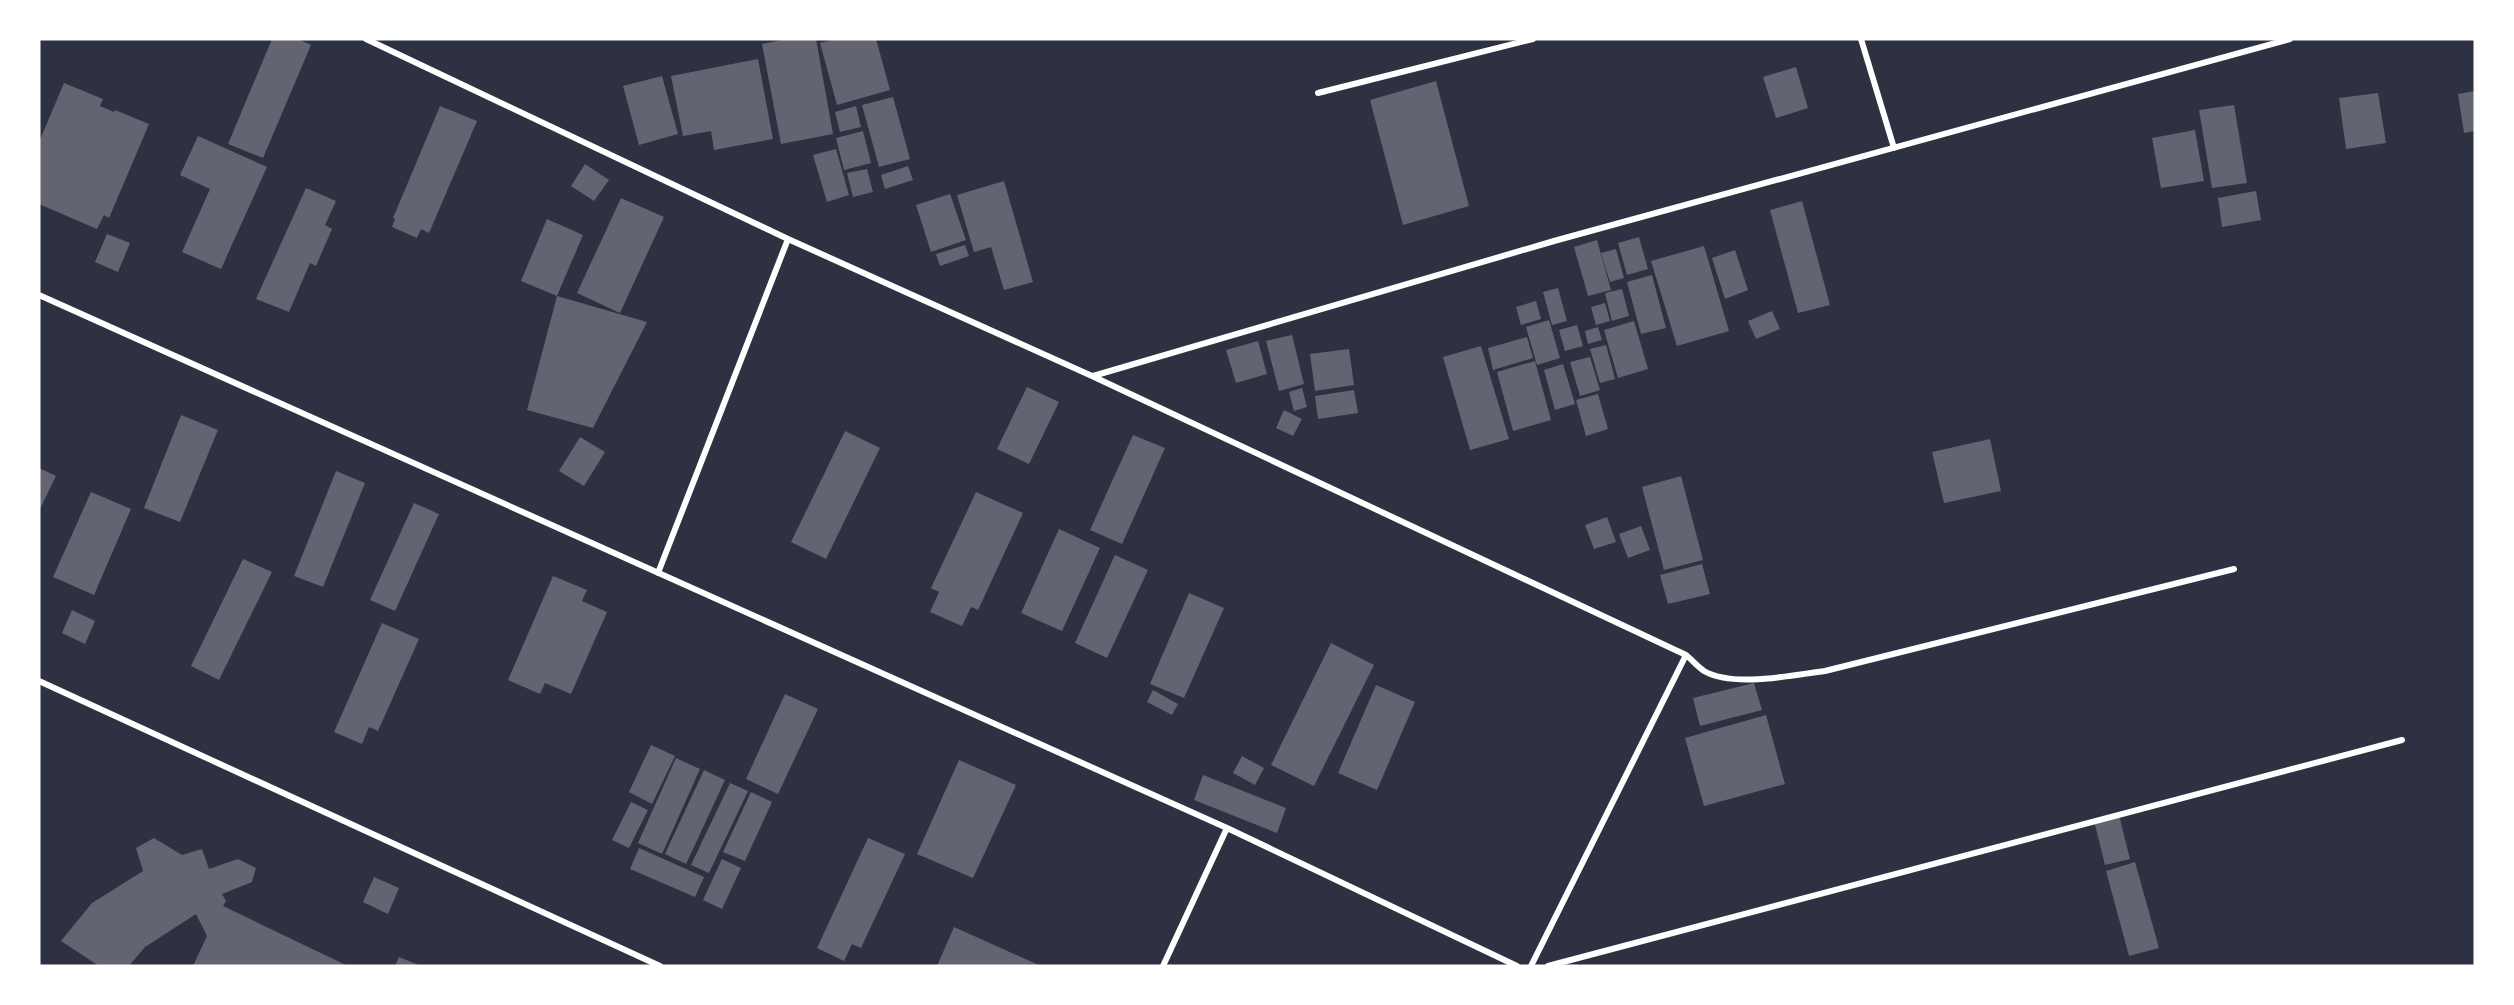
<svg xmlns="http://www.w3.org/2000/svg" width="2514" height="1005" font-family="'DM Sans',sans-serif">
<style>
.building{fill:#626471}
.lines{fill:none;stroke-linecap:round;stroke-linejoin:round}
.minor{stroke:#fff;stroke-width:6}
</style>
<rect width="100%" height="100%" fill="#2d3142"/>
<path class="building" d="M272 39H298L311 45 263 158 228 144Z
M787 39H816L833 134 781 144 762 44Z
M836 39H876L890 90 837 105 820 43Z
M758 59 773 139 714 150 711 131 683 136 671 76Z
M1796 67 1808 108 1776 118 1763 77Z
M662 76 678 134 639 145 623 86Z
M1436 81 1469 206 1403 225 1370 100Z
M64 83 103 99 100 106 114 112 115 110 149 124 109 218 104 215 97 229 39 204V142Z
M2475 91V131L2464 133 2458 94Z
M2378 93 2386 143 2346 149 2339 98Z
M893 97 910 159 879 167 862 105Z
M2234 105 2247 183 2212 188 2199 110Z
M440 106 477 121 429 233 421 229 417 238 392 227 395 219 393 218Z
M856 106 861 127 840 132 835 112Z
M2195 130 2204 181 2161 188 2152 138Z
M863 131 871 163 844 170 836 138Z
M198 136 267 167 221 269 182 252 210 189 180 175Z
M836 149 849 195 827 202 813 155Z
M585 164 609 180 594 201 571 186Z
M908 166 913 180 885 189 881 175Z
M867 169 873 192 853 197 847 173Z
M1004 181 1033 282 1004 290 991 247 974 252 957 195Z
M306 188 336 201 325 225 332 229 316 266 310 263 289 312 256 299Z
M2256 191 2261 220 2222 227 2218 198Z
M950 194 966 240 931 252 916 205Z
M621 198 664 217 620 313 577 293Z
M1802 201 1830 305 1798 313 1770 210Z
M547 219 583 235 557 296 521 281Z
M107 234 130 243 118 272 95 262Z
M1639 237 1648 269 1627 275 1618 243Z
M1597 240 1611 290 1588 296 1574 247Z
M965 245 969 256 940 266 936 254Z
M1704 246 1729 331 1677 346 1651 261Z
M1616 249 1624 278 1610 282 1601 253Z
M1735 250 1748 290 1725 299 1712 258Z
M1652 275 1666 328 1641 334 1627 282Z
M1558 288 1567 321 1552 325 1543 292Z
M1622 289 1629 316 1612 321 1605 293Z
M557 296 647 322 593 428 527 410Z
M1536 301 1541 319 1521 325 1516 307Z
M1605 303 1610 321 1596 325 1591 307Z
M1772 311 1780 329 1756 339 1748 321Z
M1549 320 1560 358 1537 365 1526 327Z
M1634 321 1648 369 1618 378 1604 330Z
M1577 325 1583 346 1565 351 1559 330Z
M1598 327 1602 340 1588 344 1585 331Z
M1292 335 1304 384 1279 391 1266 341Z
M1527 337 1533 358 1493 370 1488 348Z
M1258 341 1267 374 1236 383 1226 350Z
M1606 345 1615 379 1600 383 1590 349Z
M1481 346 1509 439 1470 450 1443 357Z
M1349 349 1354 385 1315 391 1310 354Z
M1590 357 1600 390 1580 396 1570 362Z
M1535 361 1551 420 1513 431 1497 372Z
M1563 364 1575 404 1555 410 1544 370Z
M1027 387 1059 402 1029 464 997 449Z
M1302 388 1307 407 1294 411 1289 392Z
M1354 390 1358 413 1318 419 1315 396Z
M1598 394 1608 429 1586 436 1576 400Z
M1284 410 1302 419 1293 436 1276 428Z
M181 415 218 430 180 522 144 508Z
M845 431 880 448 826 559 791 542Z
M1133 435 1165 448 1122 544 1090 530Z
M580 437 605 452 584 486 559 471Z
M1990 439 2001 491 1944 503 1932 452Z
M39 468 56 476 39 511Z
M336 471 365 483 323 587 294 576Z
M1681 476 1703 560 1664 570 1642 487Z
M91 492 131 509 94 595 53 577Z
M976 492 1023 513 978 610 971 607 962 626 930 612 939 592 931 588Z
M414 503 439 514 395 611 370 600Z
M1607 517 1616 542 1594 549 1585 525Z
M1641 526 1650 550 1628 558 1619 534Z
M1059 529 1100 548 1062 631 1021 613Z
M1115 555 1148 570 1107 658 1075 643Z
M243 559 272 572 219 680 191 666Z
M1702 564 1710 594 1668 604 1660 575Z
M553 576 587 590 582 601 607 612 571 694 545 683 540 694 508 680Z
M1189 593 1224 608 1184 698 1150 684Z
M72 610 95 621 85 644 62 633Z
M382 623 419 639 378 731 369 727 362 744 334 732Z
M1331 643 1374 665 1314 786 1271 765Z
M1754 683 1762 710 1700 726 1693 698Z
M1376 685 1415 702 1377 790 1338 773Z
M1153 690 1178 704 1172 715 1147 702Z
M785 694 818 709 778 794 746 779Z
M1766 715 1785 784 1704 806 1685 738Z
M651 745 675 756 652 804 629 792Z
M1242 756 1264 768 1255 785 1233 773Z
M676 758 700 769 662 854 638 843Z
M959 760 1016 785 973 878 917 854Z
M704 770 725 780 686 864 665 854Z
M1203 775 1286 808 1277 833 1194 800Z
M730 783 748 791 709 873 691 865Z
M751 792 772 802 745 861 723 852Z
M631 802 648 810 629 848 612 840Z
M2119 815 2130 859 2105 865 2094 821Z
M154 838 182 855 202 849 209 869 238 859 256 868 252 882 222 894 226 901 223 906 348 966H193L207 936 196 914 145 947 129 966H99L61 941 92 903 143 871 136 848Z
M868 838 905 854 861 948 852 944 844 961 817 948Z
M639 848 704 877 695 897 630 869Z
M722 859 741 868 722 909 703 900Z
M2135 862 2159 948 2129 956 2106 871Z
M374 877 399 888 388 914 363 902Z
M954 927 1041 966H937Z
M399 957 421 966H395Z"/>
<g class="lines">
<path class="minor" d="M366 39 788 239 1092 376 1686 655C1692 660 1698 667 1704 671 1734 688 1792 675 1825 671L2234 569
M1861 39 1894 148
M1318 93 1533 39
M39 295 1227 828 1517 966
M1093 376 1554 241 2290 39
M658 573 788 239
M39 681 660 966
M1163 966 1227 828
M1531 966 1686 655
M1548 966 2402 740"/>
</g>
<rect width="2514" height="1005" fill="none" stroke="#ffffff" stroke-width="81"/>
</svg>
